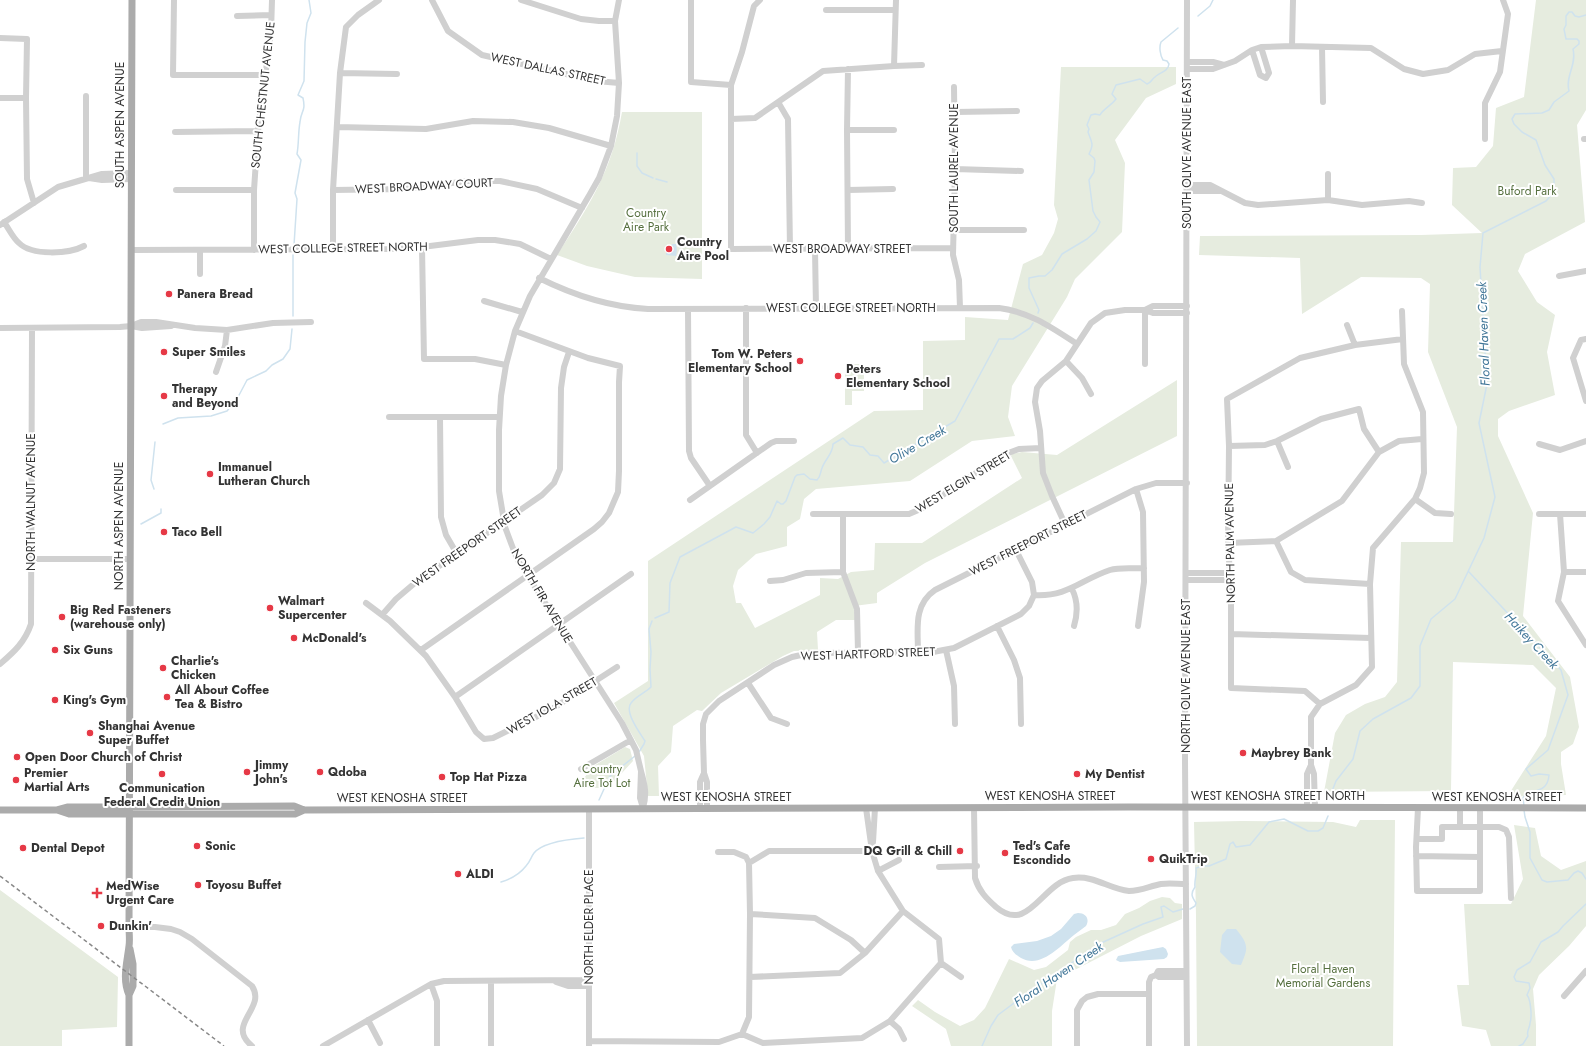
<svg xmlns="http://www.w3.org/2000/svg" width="1586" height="1046" font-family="Jost,sans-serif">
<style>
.green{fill:#e6ecdf}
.water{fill:#cfe2ee}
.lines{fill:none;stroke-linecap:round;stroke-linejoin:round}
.stream{stroke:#cfe2ee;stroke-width:1.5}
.minor{stroke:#d0d0d0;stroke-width:6}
.major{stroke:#ababab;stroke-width:7}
.rail{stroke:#888;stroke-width:1.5;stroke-dasharray:4 3;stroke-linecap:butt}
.poi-dot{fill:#e63946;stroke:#fff;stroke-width:1.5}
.labels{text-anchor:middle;stroke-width:4;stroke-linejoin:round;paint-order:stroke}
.street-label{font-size:12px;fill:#333;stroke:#fff}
.park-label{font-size:12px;fill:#56703f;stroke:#fff}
.poi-label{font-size:12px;font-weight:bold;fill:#333;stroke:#fff;text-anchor:start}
.water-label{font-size:13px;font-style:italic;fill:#3f7597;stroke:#fff}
</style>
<rect width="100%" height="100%" fill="#fff"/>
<path class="green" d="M1536 0H1586V110L1577 125 1585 222 1525 254 1518 271 1537 302 1555 315 1547 352 1555 395 1509 411 1498 419V436L1533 513 1523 616 1570 677 1579 727 1573 744 1561 752V764L1566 795 1507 797 1546 736 1556 688 1533 665 1453 662 1451 791 1324 792 1335 733 1346 715 1365 704 1385 697 1397 682 1401 542H1453L1457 427 1428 352 1430 284 1421 278 1361 277 1302 314 1300 258 1199 255 1200 236 1421 235 1482 233 1452 205 1453 168 1476 167 1493 146 1496 108 1524 97Z
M1061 67H1176V84L1146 98 1115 140 1125 163 1122 232 1075 279 1067 297 1012 386 1008 417 1015 436 972 441 910 481 816 489 804 499 800 519 787 527V546L756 554 738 570 733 586 736 603H741L755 628 820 595V578L838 579 851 572 874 570 875 543H922L1022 478 1011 456 1012 454 1022 452 1057 455 1177 380V436L925 563 877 593V603L854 606 855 620H836L817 632 818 650 794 651 783 656 721 693 702 711 697 710 673 726 671 752 658 766 659 796H648L644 756 614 703 648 681V561L874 411 923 410V341L965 340V317L1008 320 1023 264 1042 255 1054 233 1058 219 1054 205Z
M622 112H702V279L635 277 587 266 557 255C589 206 612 171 622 112Z
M845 364H864V391H852V405H845Z
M625 747 630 749 633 761 608 788H587L582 784C584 776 588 774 592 767Z
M1360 820H1395L1393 1046H1197L1196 916 1194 822 1242 821 1333 822 1356 827Z
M1514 825 1535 828 1541 856 1561 870 1586 861V926L1569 946 1539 975 1533 989 1536 1025V1046H1491L1486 1030 1462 1026 1457 985H1469L1464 904H1511L1523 879Z
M0 890 118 977 117 1027 62 1030V1046H0Z
M1162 897 1170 898 1175 903 1182 904V919L1141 936 1057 979 1052 1011V1046H951L946 1029 912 1006 918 1000 935 1012 960 1026 974 1020 985 1008 1009 959 1034 970 1046 967 1068 950 1070 942 1076 937 1091 930H1101L1116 925 1125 914 1139 908 1150 901Z"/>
<path class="water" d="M672 244H676L677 250 676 256 666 255V251L670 250Z
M1078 913C1086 913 1090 919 1086 926 1082 929 1078 932 1074 935 1060 946 1041 969 1021 958 1016 955 1012 952 1011 947L1014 944 1037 941 1051 936 1061 929 1074 914Z
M1227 929H1236C1248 944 1249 947 1241 965L1232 964 1220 952 1222 935Z
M1163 947 1166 949 1168 954 1167 957 1164 959 1120 962 1116 960 1118 956Z"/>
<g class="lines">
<path class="stream" d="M1198 16 1210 6 1213 0
M637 153V166L642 173 653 178
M656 179 667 182
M294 245 297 199 295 193 301 160 297 154C299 143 298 133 300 122 301 110 306 112 303 98L298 95 304 81 305 42 307 23 311 13 309 0
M1038 313 1039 310 1029 288V278L1039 276H1045L1052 270 1062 254 1087 239 1096 231 1100 222 1096 217 1093 211 1089 180 1094 172 1095 161 1094 158 1089 154C1094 144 1092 143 1088 132L1089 129 1087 125 1091 115 1095 114 1100 115C1104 108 1111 106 1116 99L1112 94 1116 85 1140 79 1147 84C1152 82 1151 80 1155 77 1160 72 1168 72 1169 64L1167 61 1163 60C1160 55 1159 47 1161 42L1178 28
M293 316V255
M163 424 178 418 211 416 227 411 237 399 247 380 266 371 272 365 283 359 290 349 292 329
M154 489 151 480 155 442
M141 524 161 513V509
M1469 572 1561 670 1568 695 1548 750 1526 769 1531 776 1539 774 1549 775C1548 790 1538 790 1526 794L1523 798 1524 806
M655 618 669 612 670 583 680 557 736 527 753 533 764 524 770 517 777 501 781 504H783L786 501 795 477 797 475 804 474 810 479 817 480C821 476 820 473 822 468 825 459 833 454 833 444L843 438 850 445 863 447 870 455 878 456 884 463 955 421 999 339H1013L1030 328 1033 323
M639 752 644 744 645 741C640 733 624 712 631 703 636 696 645 693 651 687L650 669 651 652 649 629 652 621
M1329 799 1336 781 1353 759 1360 731 1373 719 1411 698 1420 686V646L1431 619 1455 599 1484 538 1495 497 1479 423 1487 384 1480 267 1483 233 1546 201 1554 192V179L1545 165 1536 140 1522 132 1514 124 1512 119 1515 114 1542 113 1549 110 1554 102 1569 91C1565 76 1577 65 1573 49L1579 44V41L1577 39H1566L1564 29 1566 25V16L1569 12H1572L1575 16 1579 17 1586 15
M599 800 610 776 635 756
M1524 810 1525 817 1530 832V858L1542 880 1547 882 1568 880 1574 873 1578 871 1582 873 1586 879
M501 882C511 879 519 875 526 866 530 862 531 857 534 853 543 842 571 839 584 838
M1190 909 1195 906 1196 903C1192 897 1190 894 1195 887 1194 880 1197 876 1196 868L1203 866H1209L1226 859 1230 844 1233 842 1236 847 1250 845 1269 822 1284 819 1308 831H1318L1323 828 1328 816
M982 1046 991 1026 998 1015 1018 1000 1099 944 1143 924 1163 917 1161 907 1164 906 1173 912 1183 909
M1519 1046 1523 1044 1528 1036C1526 1031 1530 1028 1530 1023 1532 1017 1531 1000 1527 995L1530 988 1529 983 1516 981 1514 977 1517 970 1530 962 1541 942 1558 932 1563 926 1586 904"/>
<path class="minor" d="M174 0 173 75H265
M432 0 448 31 482 55 597 81 619 83
M521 0 581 19 599 21H615
M619 0 615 21 619 83 617 116 611 146 599 178 590 194 530 296 515 331 506 365 501 396 499 430V491L505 527 517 559 622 723 636 750 641 771
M691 0V82L731 85
M760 0 754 6 742 52 731 85V249L953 248
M826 10H895
M237 16 271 15
M0 38 27 39 26 98 27 179 34 203
M1292 46 1293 0
M1322 47 1323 102
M1252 50 1260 75 1266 78 1269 73 1261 47
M1187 62H1213L1224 65
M894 66 896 0
M1187 69H1213L1235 61 1252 50 1261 47 1292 46 1371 48 1404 69 1423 74 1448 70 1475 54 1502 51
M340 73 397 74
M954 87 955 169 953 255 959 280 960 308
M0 98H26
M778 102 788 119 790 249
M955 112 1017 111
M731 119 755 118 823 71 894 66 922 65
M337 127 426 129 473 121 513 122 549 128 611 146
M847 130H894
M175 132 258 131
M1485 139V103L1500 72 1508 14 1503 0
M1584 139H1586
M955 169 1021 171
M1328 174V200
M86 178V96
M89 178 102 180 131 179
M1187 185H1210L1245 203 1258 205 1328 200 1362 205 1409 201 1422 203
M176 190H254
M333 190 404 189 468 181H500L537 189 582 208
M848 190 893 189
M1187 191H1219
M4 222C9 229 13 238 19 243 32 256 69 254 84 246
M0 225 58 187 102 174 131 173
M953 230H1024
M422 247 424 359H475L506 365
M333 249V190L340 73 346 27 358 15 379 0
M815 249 816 308
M848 249 847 130 848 69
M131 250 389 249 422 247 478 240H495L520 244 551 259
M200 250V274
M254 250V190L258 131 271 32 272 0
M1559 276 1586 271
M539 278C573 295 610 307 648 309L999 308C1030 312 1051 327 1077 344
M484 301 522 312
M746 308V435L757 453
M688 309 689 451 691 458 710 486
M1145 310 1153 306H1187
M1347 325 1355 345
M131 326 142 328 171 326
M0 328 120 327 131 326 141 322H156L195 328 227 330 273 323 311 322
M1586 339 1581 340 1573 358 1586 401
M1066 361 1082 378 1091 394
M1145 364V310
M216 372 225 346 227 330
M389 417H499
M440 417 441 517 446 535 457 554
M1277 441 1288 467
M1539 444 1560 450 1586 441
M1229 446 1265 445 1277 441 1321 419 1359 409 1364 429 1379 452
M1136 489 1143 512 1144 582 1138 626
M1415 499 1435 513 1451 514
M690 500 771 443 776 441H794
M813 514H909L923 508 1003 455 1019 449 1041 448
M843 514V572L857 609 858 652
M1539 514H1586
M1560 514 1564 572 1558 601 1586 645
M1065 524 1052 496 1043 473 1040 431 1035 402 1037 388 1042 381 1066 361 1091 323 1105 313 1125 310H1145L1153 313H1187
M1276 541 1291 572 1305 580 1370 584
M1228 543 1276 541 1342 501 1379 452 1399 441 1422 439
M1016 550 1032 582 1034 595
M31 559H130
M1564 572H1586
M1187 573H1230
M1187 580H1230
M770 581 783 580 806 573 843 572
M1072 589C1078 601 1078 613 1074 626
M366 603 390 621 426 656 455 697 476 732 484 739 493 738 552 709 617 667
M382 615 396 599 416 582 542 495 554 483 560 469 561 388 564 367 569 352
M997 626 1014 660 1020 678 1021 724
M1231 634 1371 638
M421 650 594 529 602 522 609 513 618 492 619 471V382L620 366 588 358 515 331
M946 650 954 686 955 724
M918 652C918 630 913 605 935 590L1136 489 1156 483H1187
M0 664C14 652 25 642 31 624L32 328
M748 683 771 718 787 724
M455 697 631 574
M1320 704 1305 691 1231 688V591L1228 543 1229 446 1227 399 1300 358 1355 345 1403 339
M1311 765 1314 774 1315 807
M581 769 631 740
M641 771C645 785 647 795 643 808L640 798Z
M1307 807V774L1311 765V717L1320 704 1356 685 1372 667 1370 584 1373 548 1415 499 1420 488 1424 473 1423 412 1404 364 1402 311
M700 808V782L704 773
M707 808V782L704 773 703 740V724L706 714 719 701 774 665 792 657 810 653 933 652 954 648 1021 614 1029 606 1034 595C1068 597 1080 580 1110 570 1120 567 1133 569 1144 568
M974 808 975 878C979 891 986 898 996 907 1029 935 1042 882 1073 878 1094 875 1109 889 1129 891 1141 891 1150 886 1161 884 1169 883 1178 884 1186 884
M1418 808 1416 847 1417 891H1480V808
M1460 808V827
M589 809V1046
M1417 839H1442V827H1499L1506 830 1509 837 1511 898
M873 842 875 808
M718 852H734L746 857 749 863 769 851H872
M1416 856 1480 857
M939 867 977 866
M878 871 899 860
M750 914 815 918 851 940 865 953
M129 927H155L171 929 180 932 192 939 252 986C267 1009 225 1024 252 1046
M941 963 961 977
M1186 971H1158L1156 975 1159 977H1186
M750 977 840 973 865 953 903 911
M491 981V1046
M556 982 568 986H589
M431 984 437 1001V1046
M1564 996 1586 971
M368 1020 380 1043
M890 1021 899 1029 904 1039
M742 1034 749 1017 750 914 749 863
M589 1041 719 1042 742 1034 763 1043 862 1038 890 1021 941 963 939 939 903 911 878 871 872 851 866 808
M323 1046 431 984 444 981 589 980
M1077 1046V1010L1082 1001 1087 997 1098 994H1149
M1149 1046V982L1151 977 1156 975
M1187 1046 1185 760 1187 0"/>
<path class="major" d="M0 810H57L68 807 294 806 304 810 1130 807 1586 808
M57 810 69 814H295L304 810
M129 995C122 979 127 963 129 946 130 940 129 933 129 927L132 0
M129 1046V995L133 986V964L130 949"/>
<path class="rail" d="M0 876 224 1046"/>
</g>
<g class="poi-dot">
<circle cx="669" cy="249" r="4"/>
<circle cx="169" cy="294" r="4"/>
<circle cx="164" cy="352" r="4"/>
<circle cx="800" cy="361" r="4"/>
<circle cx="838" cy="376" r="4"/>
<circle cx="164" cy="396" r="4"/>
<circle cx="210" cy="474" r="4"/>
<circle cx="164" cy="532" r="4"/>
<circle cx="270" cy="608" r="4"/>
<circle cx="62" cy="617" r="4"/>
<circle cx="294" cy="638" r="4"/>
<circle cx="55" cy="650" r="4"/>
<circle cx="163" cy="668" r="4"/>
<circle cx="167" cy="697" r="4"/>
<circle cx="55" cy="700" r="4"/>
<circle cx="90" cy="733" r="4"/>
<circle cx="1243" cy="753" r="4"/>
<circle cx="17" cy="757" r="4"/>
<circle cx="247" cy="772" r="4"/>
<circle cx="320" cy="772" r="4"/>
<circle cx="162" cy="774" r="4"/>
<circle cx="1077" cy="774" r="4"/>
<circle cx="442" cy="777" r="4"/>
<circle cx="16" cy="780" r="4"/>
<circle cx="197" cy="846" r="4"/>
<circle cx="23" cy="848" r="4"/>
<circle cx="960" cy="851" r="4"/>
<circle cx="1005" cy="853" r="4"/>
<circle cx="1151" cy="859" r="4"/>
<circle cx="458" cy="874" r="4"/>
<circle cx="198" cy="885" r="4"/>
<path d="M95 887h4v4h4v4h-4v4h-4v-4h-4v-4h4z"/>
<circle cx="101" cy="926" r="4"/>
</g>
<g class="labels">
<g class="street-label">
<text transform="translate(548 69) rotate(12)" y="4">WEST DALLAS STREET</text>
<text transform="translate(263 95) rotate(-84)" y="4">SOUTH CHESTNUT AVENUE</text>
<text transform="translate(120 125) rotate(-90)" y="4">SOUTH ASPEN AVENUE</text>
<text transform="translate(1187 153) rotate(-90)" y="4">SOUTH OLIVE AVENUE EAST</text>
<text transform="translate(954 168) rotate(-90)" y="4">SOUTH LAUREL AVENUE</text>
<text transform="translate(424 186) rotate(-3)" y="4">WEST BROADWAY COURT</text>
<text transform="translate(343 248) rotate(-1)" y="4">WEST COLLEGE STREET NORTH</text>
<text x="842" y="253">WEST BROADWAY STREET</text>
<text x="851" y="312">WEST COLLEGE STREET NORTH</text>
<text transform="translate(963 482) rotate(-31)" y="4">WEST ELGIN STREET</text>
<text transform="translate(31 502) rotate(-90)" y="4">NORTH WALNUT AVENUE</text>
<text transform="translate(119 526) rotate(-90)" y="4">NORTH ASPEN AVENUE</text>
<text transform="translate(1028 543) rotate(-27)" y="4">WEST FREEPORT STREET</text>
<text transform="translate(1230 543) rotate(-91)" y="4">NORTH PALM AVENUE</text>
<text transform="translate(467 547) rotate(-35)" y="4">WEST FREEPORT STREET</text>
<text transform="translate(542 596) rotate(59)" y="4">NORTH FIR AVENUE</text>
<text transform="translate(868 654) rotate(-2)" y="4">WEST HARTFORD STREET</text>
<text transform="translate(1186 676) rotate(-90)" y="4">NORTH OLIVE AVENUE EAST</text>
<text transform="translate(552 706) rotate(-30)" y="4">WEST IOLA STREET</text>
<text x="1050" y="800">WEST KENOSHA STREET</text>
<text x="1278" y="800">WEST KENOSHA STREET NORTH</text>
<text x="726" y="801">WEST KENOSHA STREET</text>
<text x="1497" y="801">WEST KENOSHA STREET</text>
<text x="402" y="802">WEST KENOSHA STREET</text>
<text transform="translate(589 927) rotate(-90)" y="4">NORTH ELDER PLACE</text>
</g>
<g class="park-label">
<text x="1527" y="195">Buford Park</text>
<text x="646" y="217">Country<tspan x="646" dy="14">Aire Park</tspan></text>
<text x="602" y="773">Country<tspan x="602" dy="14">Aire Tot Lot</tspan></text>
<text x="1323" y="973">Floral Haven<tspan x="1323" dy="14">Memorial Gardens</tspan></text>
</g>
<g class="poi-label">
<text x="677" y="246">Country<tspan x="677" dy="14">Aire Pool</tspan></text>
<text x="177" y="298">Panera Bread</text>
<text x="172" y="356">Super Smiles</text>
<text x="792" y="358" text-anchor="end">Tom W. Peters<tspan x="792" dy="14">Elementary School</tspan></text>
<text x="846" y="373">Peters<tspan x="846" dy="14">Elementary School</tspan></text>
<text x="172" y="393">Therapy<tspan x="172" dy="14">and Beyond</tspan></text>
<text x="218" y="471">Immanuel<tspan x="218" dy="14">Lutheran Church</tspan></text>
<text x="172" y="536">Taco Bell</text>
<text x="278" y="605">Walmart<tspan x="278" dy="14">Supercenter</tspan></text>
<text x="70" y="614">Big Red Fasteners<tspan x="70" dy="14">(warehouse only)</tspan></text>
<text x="302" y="642">McDonald's</text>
<text x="63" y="654">Six Guns</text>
<text x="171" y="665">Charlie's<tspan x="171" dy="14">Chicken</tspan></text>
<text x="175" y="694">All About Coffee<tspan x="175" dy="14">Tea &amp; Bistro</tspan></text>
<text x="63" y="704">King's Gym</text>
<text x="98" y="730">Shanghai Avenue<tspan x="98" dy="14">Super Buffet</tspan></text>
<text x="1251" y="757">Maybrey Bank</text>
<text x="25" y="761">Open Door Church of Christ</text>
<text x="255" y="769">Jimmy<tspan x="255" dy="14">John's</tspan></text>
<text x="328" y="776">Qdoba</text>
<text x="24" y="777">Premier<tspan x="24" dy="14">Martial Arts</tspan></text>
<text x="1085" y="778">My Dentist</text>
<text x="450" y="781">Top Hat Pizza</text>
<text x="162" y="792" text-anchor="middle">Communication<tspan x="162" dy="14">Federal Credit Union</tspan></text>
<text x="205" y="850">Sonic</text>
<text x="1013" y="850">Ted's Cafe<tspan x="1013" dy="14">Escondido</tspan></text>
<text x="31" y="852">Dental Depot</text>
<text x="952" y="855" text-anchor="end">DQ Grill &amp; Chill</text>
<text x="1159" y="863">QuikTrip</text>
<text x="466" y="878">ALDI</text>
<text x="206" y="889">Toyosu Buffet</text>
<text x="106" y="890">MedWise<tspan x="106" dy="14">Urgent Care</tspan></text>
<text x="109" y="930">Dunkin'</text>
</g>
<g class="water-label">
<text transform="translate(1483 334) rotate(-92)" y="5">Floral Haven Creek</text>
<text transform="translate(917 444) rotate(-30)" y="5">Olive Creek</text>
<text transform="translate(1532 640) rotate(47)" y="5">Haikey Creek</text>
<text transform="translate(1058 974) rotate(-34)" y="5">Floral Haven Creek</text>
</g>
</g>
</svg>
